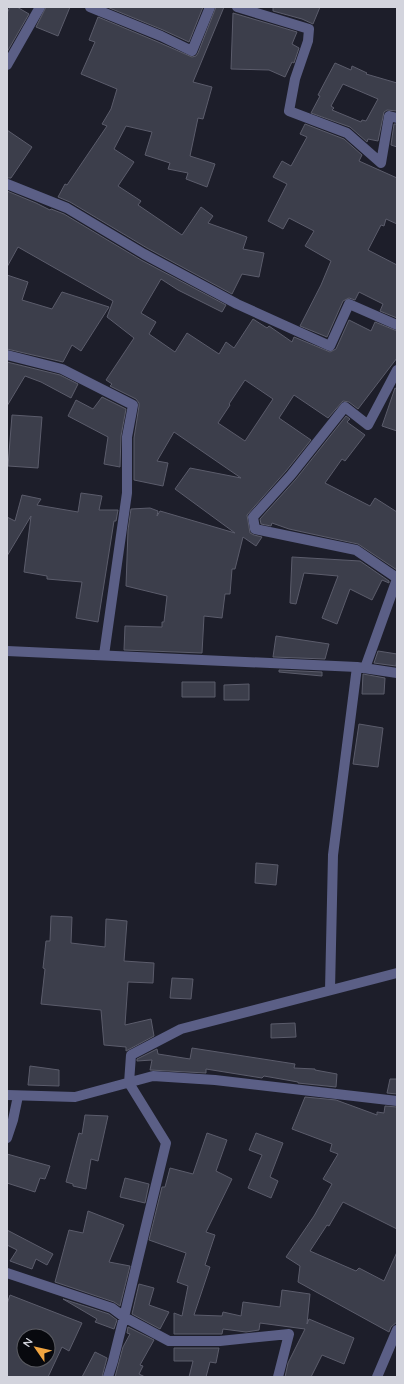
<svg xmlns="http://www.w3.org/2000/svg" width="404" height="1384" font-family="Quicksand,sans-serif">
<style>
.building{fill:#3c3e4b;stroke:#5b5c6b;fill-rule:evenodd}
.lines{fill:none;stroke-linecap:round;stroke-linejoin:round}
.minor{stroke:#5b5f86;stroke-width:10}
</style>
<rect width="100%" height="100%" fill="#1d1e2a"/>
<path class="building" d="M10 7H17L29 14 7 52V13Z
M46 7H70L58 36 36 27Z
M107 7H203L189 42 163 30Z
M216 7H224L193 82 212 87 203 119 198 118 190 156 215 164 207 187 186 179 188 173 168 169 170 163 145 155 152 132 126 126 114 149 134 162 118 186 141 201 138 205 182 235 201 207 213 216 208 223 247 237 243 249 264 253 259 277 242 274 232 294 147 248 70 202 58 197 65 184 67 185 107 126 102 124 111 109 117 89 81 74 95 42 89 40 98 17 158 42 192 57 196 56 198 53Z
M273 7H320L313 24 302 19 273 11Z
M233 13 297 32 292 44 299 48 294 63 292 62 285 77 269 70 231 69Z
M335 63 351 70 352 66 367 73 366 74 397 83V111L387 110 384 112 378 141 368 139 367 142 350 127 311 113 320 96 318 95ZM343 84 378 99 366 121 362 120 361 122 332 110 334 108 331 106Z
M305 124 344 139 362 155 359 161 397 178V224L386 219 384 226 381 225 368 250 397 265V318L380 311 383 304 359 292 355 300 349 298 343 301 327 337 300 326 321 285 331 261 305 246 314 231 289 218 283 229 268 221 287 184 273 177 282 161 291 166 307 137 300 134Z
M394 124H397V147L391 145Z
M7 130 32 147 11 178H7Z
M7 191 36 203 50 210 51 209 64 214 141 260 226 305 222 312 178 290 161 279 141 313 156 322 149 334 175 352 187 333 219 354 226 342 234 348 253 319 267 328 269 326 292 342 294 337 330 352 336 349 349 320 371 331 375 322 397 331V358L358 409 349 402 343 401 328 418 294 395 279 418 311 440 286 471 247 515 250 533 254 535 262 537 256 546 243 537 235 569H232L230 594H225L222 618 204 616 202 653 124 650 125 626 162 627V622H164L167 596 126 586 128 530 131 509 150 508 158 511 157 516 160 511 235 533 175 489 190 468 241 478 174 432 157 461 168 463 163 486 134 480V438L139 406V403L136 399 110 386 112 384 106 380 134 338 107 317 113 301 18 247 7 267ZM245 380 273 399 245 441 218 423 230 405 229 404Z
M7 275 28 282 22 300 52 309 62 292 109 307 81 351 72 345 63 362 7 349Z
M7 362 60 375 78 384 71 398 41 382 25 376 7 406Z
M395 388 397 389V431L382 426Z
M102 397 126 409 121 436 120 467 104 464 108 437 68 416 76 400 93 409Z
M12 415 42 417 38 468 8 466Z
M346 416 350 419 347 422 365 435 345 461 342 459 325 483 370 506 375 498 397 512V570L358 544 289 529 272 523 271 526 261 524 260 519 296 479Z
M81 493 102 496 99 510H118L116 521H114L98 622 76 618 82 582 47 579V576L24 572 31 516 7 556V517L15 521 22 495 41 499 37 505 78 512Z
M292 557 360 561 389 581V583L382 580 372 600 350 589 337 624 322 618 338 576 304 573 296 604 290 603Z
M276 636 329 644 325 659 273 657Z
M378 651 397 654 396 666 374 663Z
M279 670 322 672V676L279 672Z
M363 674 385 678 384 694H362Z
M182 682H215V697H182Z
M249 684V700H224V685Z
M359 724 383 728 378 767 353 764Z
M256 863 278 865 276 885 255 883Z
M51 916 72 917 71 943 105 947 106 919 127 921 124 961 154 963 153 983 128 982 125 1025 151 1019 154 1036 126 1051V1047L104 1045 101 1010 41 1004 45 969 43 968 46 941H50Z
M172 978 193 979 191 999 170 998Z
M295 1023 296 1037 271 1038V1024Z
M192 1048 295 1064 294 1068 315 1069V1070L337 1074 336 1087 298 1083V1082L264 1076 262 1078 206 1069V1073L150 1070 152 1060 137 1061V1059L157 1049 158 1054 190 1059Z
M30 1066 59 1070V1086L28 1085Z
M390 1079H397V1094L387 1093Z
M305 1097 336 1100 377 1115V1112L384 1113 385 1106 397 1107V1229L343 1202 329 1226 327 1225 310 1251 356 1271 359 1268 384 1281 397 1252V1322L391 1327 389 1332 298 1282 300 1266 286 1257 314 1216 332 1184 323 1179 338 1154 330 1151 332 1144 292 1129Z
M85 1115 108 1116 98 1161 91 1159 86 1189 73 1186V1184L66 1182 79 1133 82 1134Z
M207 1133 227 1140 216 1171 232 1179 206 1232 215 1235 205 1265 210 1267 194 1315 222 1316 223 1312 241 1316 243 1302 280 1307 282 1290 310 1294 307 1324 309 1319 354 1338 344 1364 322 1355 311 1377H285L288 1363 305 1329 260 1323 259 1330 246 1332 223 1329 222 1334H174V1313L182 1316 188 1286 177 1282 186 1253 149 1240 162 1187H165L170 1168 193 1174Z
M256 1133 283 1143 270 1177 278 1181 271 1198 248 1188 262 1155 249 1150Z
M7 1154 50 1166 45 1179 40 1178 35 1192 7 1183Z
M125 1178 149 1184 145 1203 120 1197Z
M88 1211 124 1225 109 1262 130 1266 120 1306 114 1302 55 1282 69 1230 83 1233Z
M7 1230 53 1254 47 1265 36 1259 32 1269 10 1261 17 1250 7 1245Z
M139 1284 154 1288 149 1305 169 1312 160 1329 132 1314Z
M10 1295 82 1323 69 1351 62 1347 48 1377H7V1304ZM24 1336H48V1360H24Z
M63 1299 109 1314 117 1320 114 1329 95 1322 97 1319Z
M128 1327 154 1340 140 1365 143 1366 139 1374 145 1377H115L123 1347 130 1334 127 1333Z
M174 1348H219L216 1363 210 1362 206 1377H189L193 1361H174Z
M95 1352 107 1358 102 1377H82Z"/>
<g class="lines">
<path class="minor" d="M90 7 161 36 192 51 210 7
M237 7 309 29 308 41 295 79 289 111 347 133 381 163 389 116 397 118
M7 65 40 7
M7 184 67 208 144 254 237 304 330 346 349 304 397 325
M7 355 62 369 133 405 127 437V493L104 655
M397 370 368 425 345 407 291 475 253 517 255 529 356 550 397 578
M7 651 357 667 397 673
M365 668 397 579
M330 990 333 855 357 667
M7 1095 75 1097 153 1076 215 1080 397 1101
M7 1138 13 1120 18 1096
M7 1273 112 1308 124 1317 113 1361 108 1377
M278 1377 289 1334 220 1341H169L124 1317 166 1143 129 1083 131 1055 181 1029 397 973
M377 1377 397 1330"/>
</g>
<rect width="404" height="1384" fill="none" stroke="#d3d4dd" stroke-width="16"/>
<g transform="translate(36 1348) rotate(304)"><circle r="19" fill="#08090e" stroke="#595a61"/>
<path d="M0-3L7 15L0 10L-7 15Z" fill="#f1a540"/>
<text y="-6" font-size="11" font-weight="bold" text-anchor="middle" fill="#d3d4dd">N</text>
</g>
</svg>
